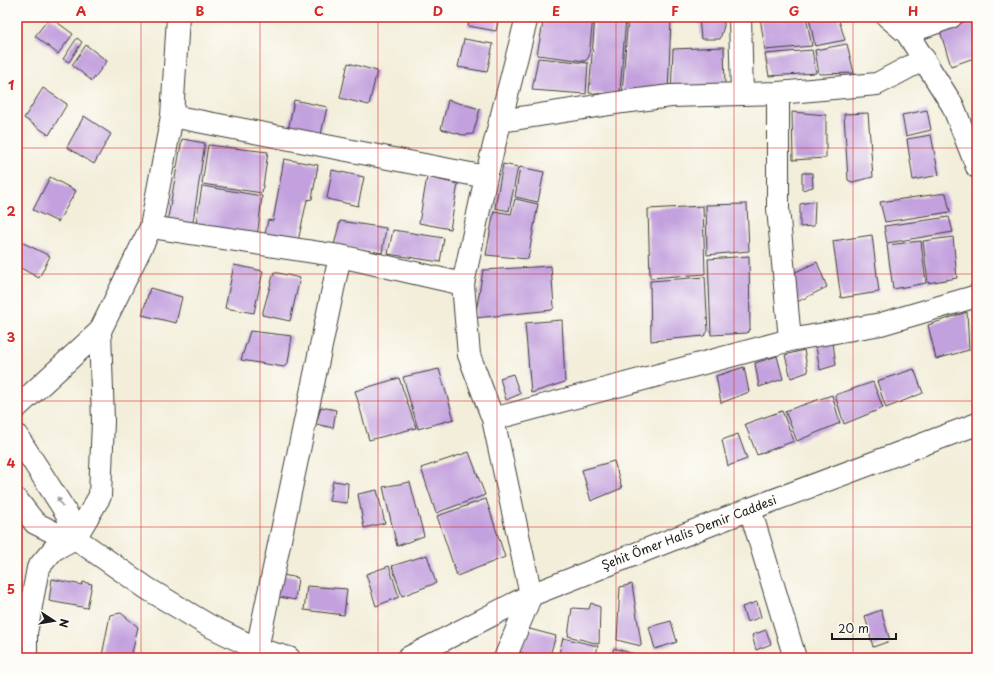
<svg xmlns="http://www.w3.org/2000/svg" width="994" height="675" font-family="'Playpen Sans',sans-serif">
<style>
.building{fill:#c3a0de}
.lines{fill:none;stroke-linecap:round;stroke-linejoin:round}
.minor-casing{stroke:#3c3c38;stroke-width:24}
.tertiary-casing{stroke:#3c3c38;stroke-width:24}
.minor{stroke:#fff;stroke-width:22}
.tertiary{stroke:#fff;stroke-width:22}
.oneway{fill:#999}
.grid{fill:none;stroke:#d62828;stroke-width:1;stroke-opacity:0.55}
.labels{text-anchor:middle;stroke-width:3;stroke-linejoin:round;paint-order:stroke}
.street-label{font-size:12px;fill:#1c1c1c;stroke:#fdfcf7}
.neatline{fill:none;stroke:#d62828;stroke-width:1.5}
.grid-label{font-size:13px;text-anchor:middle;font-weight:bold;fill:#d62828}
</style>
<rect width="100%" height="100%" fill="#fdfcf7"/>
<filter id="ink" filterUnits="userSpaceOnUse"><feTurbulence type="fractalNoise" baseFrequency=".025" numOctaves="2"/><feDisplacementMap in="SourceGraphic" scale="8" xChannelSelector="R" yChannelSelector="G"/><feConvolveMatrix kernelMatrix="1 2 1 2 8 2 1 2 1" color-interpolation-filters="sRGB"/></filter>
<filter id="wash" filterUnits="userSpaceOnUse"><feTurbulence type="fractalNoise" baseFrequency=".012" numOctaves="4" result="noise"/><feDisplacementMap in="SourceGraphic" scale="16" xChannelSelector="R" yChannelSelector="G"/><feGaussianBlur stdDeviation="0.9" result="paint"/><feColorMatrix in="noise" values="0 0 0 0 0 0 0 0 0 0 0 0 0 0 0 0 0 1.4 0 .05"/><feComposite in="paint" operator="in"/></filter>
<g filter="url(#wash)">
<rect width="100%" height="100%" fill="#f3eeda"/>
<g id="blocks">
<path class="building" d="M50 17 73 34 58 54 35 36Z
M470 17H499L496 31 468 26Z
M544 17H593L589 57 585 61 537 55Z
M595 17 626 18 620 91 618 95 589 93Z
M628 17 671 20 668 93 622 94Z
M699 17H724V26L720 39H701Z
M760 17H806L812 46 765 50Z
M809 17H838L845 40 815 46Z
M976 17H977V57L951 66 940 31Z
M77 38 82 42 69 62 63 59Z
M464 39 493 44 487 72 458 67Z
M847 44 854 73 819 74 815 50Z
M86 45 107 61 92 81 72 65Z
M724 47 725 88 671 92 673 49Z
M812 50 816 73 769 76 765 54Z
M538 58 588 63 586 94 532 90Z
M348 63 377 71 369 105 340 98Z
M43 88 67 104 49 135 24 118Z
M294 100 327 107 320 139 288 131Z
M448 100 480 109 473 134 463 135 441 129Z
M927 110 931 130 906 136 902 115Z
M792 112 826 115V158L793 160Z
M868 113 873 177 852 182 848 180 844 114Z
M84 116 111 134 94 164 67 147Z
M931 135 939 175 913 180 907 139Z
M182 139 205 143 192 228 167 223Z
M208 145 268 152 262 193 202 184Z
M284 159 318 165 312 199 307 200 298 241 265 234 268 220 273 221Z
M503 164 518 167 509 211 495 208Z
M520 167 544 172 538 202 515 197Z
M332 170 364 177 358 206 327 199Z
M802 173H812L813 187 802 190Z
M50 177 76 191 58 222 33 210Z
M427 177 458 184 450 229 419 223Z
M202 186 262 196 257 238 195 229Z
M946 193 950 212 885 222 880 202Z
M515 199 538 204 528 259 486 255 494 211 511 214Z
M815 201 814 226 800 227V204Z
M747 204 749 251 707 255 706 205Z
M703 206 705 274 650 278 648 209Z
M949 217 953 232 887 243 884 226Z
M340 221 386 228 382 253 334 245Z
M393 230 444 238 440 262 388 254Z
M872 235 879 292 841 298 833 241Z
M953 237 957 278 928 283 923 241Z
M17 240 50 256 39 278 17 266Z
M921 241 926 283 893 289 887 245Z
M749 256 750 329 747 333 711 335 708 259Z
M817 262 827 287 797 302 789 275Z
M234 265 263 271 254 313 225 308Z
M551 266 554 307 552 310 475 318 483 270Z
M274 272 300 278 290 321 262 315Z
M705 277 708 331 704 336 651 341 650 281Z
M150 288 182 297 176 323 142 315Z
M967 312 969 350 936 359 928 325Z
M562 320 565 382 531 393 525 323Z
M250 331 292 336 288 363 284 367 241 360Z
M833 343 836 365 820 370 816 347Z
M804 350 808 372 791 378 785 355Z
M777 356 783 379 759 387 755 363Z
M744 367 749 392 721 403 716 376Z
M439 369 454 419 418 429 403 377Z
M914 369 923 393 886 408 877 381Z
M513 374 520 394 506 400 500 378Z
M399 378 416 428 369 440 355 391Z
M873 382 883 408 844 424 835 395Z
M832 395 840 423 797 441 785 411Z
M321 407 336 410 333 428 316 424Z
M782 411 794 441 757 455 745 424Z
M738 434 747 459 728 466 722 440Z
M469 452 485 495 436 513 421 468Z
M614 461 622 488 591 501 582 470Z
M333 481 348 483 347 503 329 501Z
M410 482 424 536 397 546 383 487Z
M377 490 385 523 364 528 358 494Z
M486 499 505 557 457 576 437 516Z
M427 555 436 583 402 596 392 566Z
M389 566 399 597 376 606 366 574Z
M278 574 298 578 295 600 274 596Z
M52 579 82 585 83 582 92 584 87 608 49 601Z
M632 584 641 643V646L617 640 620 587Z
M307 586 347 589 344 615 304 610Z
M757 602 761 617 747 622 742 607Z
M591 603 600 607 599 644 568 636 572 608 589 609Z
M881 610 890 641 873 647 865 616Z
M121 613 138 627 131 658H108L102 656 110 615Z
M671 621 677 642 655 649 649 627Z
M522 627 556 636 549 658H539L516 651Z
M766 630 771 644 756 650 752 635Z
M563 638 598 646 595 658 558 657Z
M614 648 646 658H611Z"/>
</g>
</g>
<g filter="url(#ink)">
<use href="#blocks" fill-opacity="0" stroke="#3c3c38" stroke-width="1"/>
<g class="lines">
<g class="minor-casing">
<path id="minor" d="M740 17 742 94
M888 17 907 33 953 106 977 167
M907 33 951 17
M778 93V208L790 340
M172 116 486 177
M500 121 623 102 671 96 778 93 877 84 924 59
M151 227 340 256 463 284
M17 407 100 331
M493 419 790 340 881 324 977 296
M750 509 795 658
M257 649 340 256
M26 658V633L38 568 53 550 75 538 100 496 103 421 100 331 151 227 172 116 178 17
M505 658 531 595 493 419 469 355 463 284 486 177 527 17"/>
</g>
<g class="tertiary-casing">
<path id="tertiary" d="M17 436 67 514 75 538
M17 500 35 523 55 533 75 538 148 589 208 625 257 649 289 658
M408 658 531 595 750 509 977 424"/>
</g>
<use href="#minor" class="minor"/>
<use href="#tertiary" class="tertiary"/>
</g>
<defs><path id="oneway-solid" d="M-6-.8H1V-3.2L6.5 0L1 3.2V.8H-6Z"/></defs>
<use class="oneway" href="#oneway-solid" transform="translate(60 502) rotate(-120)"/>
</g>
<path class="grid" d="M141 17V658M260 17V658M378 17V658M497 17V658M616 17V658M734 17V658M853 17V658M17 148H977M17 274H977M17 401H977M17 527H977"/>
<g class="labels">
<g class="street-label">
<text transform="translate(689 533) rotate(-21)" y="4">Şehit Ömer Halis Demir Caddesi</text>
</g>
</g>
<rect width="994" height="675" fill="none" stroke="#fdfcf7" stroke-width="44"/>
<g transform="translate(54 621) rotate(102)" stroke="#fdfcf7" stroke-width="3" paint-order="stroke">
<path d="M0-3L7 15L0 10L-7 15Z" fill="#1c1c1c"/>
<text y="-6" font-size="11" font-weight="bold" text-anchor="middle" fill="#1c1c1c">N</text>
</g>
<path d="M832 633v6h64v-6" fill="none" stroke="#1c1c1c" stroke-width="2"/>
<text x="838" y="633" font-size="12" fill="#1c1c1c" stroke="#fdfcf7" stroke-width="3" paint-order="stroke">20 m</text>
<rect x="22" y="22" width="950" height="631" class="neatline"/>
<g class="grid-label">
<text x="81" y="16">A</text>
<text x="200" y="16">B</text>
<text x="319" y="16">C</text>
<text x="438" y="16">D</text>
<text x="556" y="16">E</text>
<text x="675" y="16">F</text>
<text x="794" y="16">G</text>
<text x="913" y="16">H</text>
<text x="11" y="90">1</text>
<text x="11" y="216">2</text>
<text x="11" y="342">3</text>
<text x="11" y="468">4</text>
<text x="11" y="594">5</text>
</g>
</svg>
